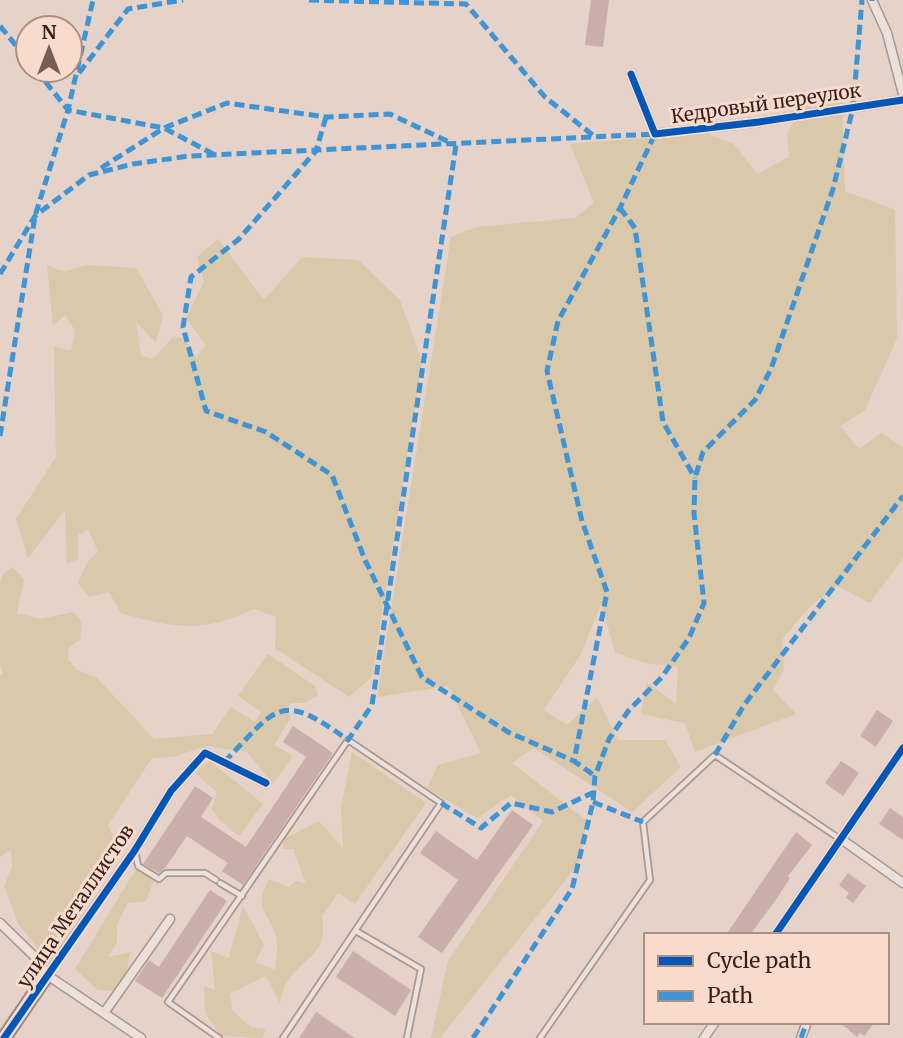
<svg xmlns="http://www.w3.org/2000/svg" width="903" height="1038" font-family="Merriweather,serif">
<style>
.green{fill:#d9c8a9}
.building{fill:#c9aea9}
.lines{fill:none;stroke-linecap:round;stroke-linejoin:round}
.lane-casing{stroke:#a99892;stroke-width:8}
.street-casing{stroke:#a99892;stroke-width:11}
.secondary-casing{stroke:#998882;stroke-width:16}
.lane{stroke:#ece0db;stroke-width:4.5}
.street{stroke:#ece0db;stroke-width:8}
.secondary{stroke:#ece0db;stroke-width:12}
.quiet{stroke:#3e94d4;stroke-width:5;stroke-dasharray:10 5;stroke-linecap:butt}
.cycleway-casing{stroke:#f8dbcc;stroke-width:11}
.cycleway{stroke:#0057b8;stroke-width:7}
.labels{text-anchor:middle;stroke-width:6;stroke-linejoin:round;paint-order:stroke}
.street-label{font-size:19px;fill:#371e1a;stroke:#f8dbcc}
</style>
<rect width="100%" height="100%" fill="#e5d2c8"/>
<path class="green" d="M812 95 842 101 845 191 895 210 897 338 865 410 840 426 859 449 881 433 903 447V558L870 603 837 586 810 606 782 640 784 669 773 690 796 714 695 752 685 723 641 714 647 682 676 704 678 667 644 663 615 652 601 604 581 654 544 710 567 725 597 697 618 740H665L681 767 632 812 534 748 512 763 587 821 579 863 440 1038H431L448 961 543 821 511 795 477 818 427 788 438 765 481 753 448 686 377 697 451 237 476 227 575 218 594 203 570 144 706 133 734 144 757 174 789 157 787 133Z
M218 239 264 300 302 257 358 260 400 300 422 361 372 677 349 697 275 648 276 617 254 609C205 633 173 628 121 613L109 592 89 597 78 583 87 563 98 551 88 530 78 535V559L67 564 65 510 28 558 16 519 56 457 54 346 71 351 75 330 65 315 53 326 47 265 64 272 85 265 136 268 163 315 156 343 136 322 141 356 153 359 174 336 185 339 196 358 206 345 186 318 204 282 197 257Z
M12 567 24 579 17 613 41 619 73 612 82 622 80 640 69 647 68 659 77 670 97 678 154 739 212 734 231 707 255 722 261 712 238 696 268 654 315 686 318 695 304 703H290L287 711 291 717 274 745 293 756 273 784 247 752 206 746 173 757 152 758 108 825 119 853 47 959 19 925 4 886 12 867 11 850 0 857V676L3 673 0 664V585L2 575Z
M352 752 426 803 355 904 338 893 322 916C328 956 306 954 287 982 283 987 282 997 280 1003L266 976 230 994 232 1010 251 1027 266 1029 262 1038 221 1036 205 1013 204 986 215 990 211 951 229 958 243 906 264 945 255 962 275 970C276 960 279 945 276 936 267 909 253 909 269 879L289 887 296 881 306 884 293 849H283L284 839 319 821 343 848 341 808Z
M210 761 263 804 239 836 220 821 212 809 217 792 195 773Z
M136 869 154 879 146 901 128 903 117 924V942L108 957 130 952 127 974 113 991 98 990 75 969Z"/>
<path class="building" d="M591 0H609L603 47 585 45Z
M877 710 893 721 876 747 860 736Z
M293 726 333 753 243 885 222 871 228 863 187 836 165 868 159 873 143 864 195 786 213 798 201 817 246 847 306 757 283 742Z
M841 761 859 773 843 796 825 783Z
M890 808 903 817V840L879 824Z
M512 810 533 825 442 953 418 937 458 880 420 853 436 831 477 860Z
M796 832 812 845 788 876 790 878 777 898 750 935H726Z
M848 873 866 886 853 903 846 898 849 893 839 885Z
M210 890 227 901 162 998 135 981 149 960 159 967Z
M353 951 411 990 395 1016 336 977Z
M316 1012 355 1038H299Z
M839 1022H875L864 1036 860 1033 857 1037Z"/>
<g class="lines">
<g class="lane-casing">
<path id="lane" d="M135 850 138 866 159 879 166 873H205L216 880
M220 883 242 896
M356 931 421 969 407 1038
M219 1038 168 1002 348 740 441 803 283 1038
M540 1038 650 880 643 822 715 755 840 839"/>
</g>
<g class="street-casing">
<path id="street" d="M872 0 887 33 903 94
M631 74 655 134 759 122 903 100
M841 839 903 883
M0 923 37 959 47 975 141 1038
M775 935 903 748
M47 975 135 850 171 791 205 753 266 783
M104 1013 170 919
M704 1038 715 1022
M801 1038 807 1022"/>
</g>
<g class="secondary-casing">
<path id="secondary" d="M4 1038 47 975"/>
</g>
<use href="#lane" class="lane"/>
<use href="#street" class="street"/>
<use href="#secondary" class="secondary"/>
<path class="quiet" d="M309 0 466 4 545 97 595 137
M872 0V1
M0 26 28 60
M36 70 68 110 164 128 215 155
M79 73 128 9 183 0
M326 117 316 151 239 239 191 277 183 327 206 411 266 432 332 475 365 560 422 677 508 732 574 761
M101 168 164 128 227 103 326 117 390 114 451 143
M620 208 635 228 663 422 695 478
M0 274 35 216 89 175 133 164 189 156 655 134 620 208 558 321 547 371 582 521 607 592 574 761 595 776
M0 436 35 216 68 110 93 0
M715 755 744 705 903 496
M224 762C278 707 279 690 348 740L372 705 456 145
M593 802 643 822
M441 803 481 828 511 803 552 812 592 793
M473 1038 572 889 593 802 595 776 609 739 629 710 662 677 689 638 704 603 694 513 695 478 703 452 755 400 771 369 833 189 853 108 862 0
M801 1038 807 1022"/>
<g class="cycleway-casing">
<path id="cycleway" d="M631 74 655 134 759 122 903 100
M775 935 903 748
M4 1038 135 850 171 791 205 753 266 783"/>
</g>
<use href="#cycleway" class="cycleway"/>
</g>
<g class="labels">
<g class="street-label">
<text transform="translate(766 103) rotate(-8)" y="7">Кедровый переулок</text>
<text transform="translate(75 906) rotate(-56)" y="7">улица Металлистов</text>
</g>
</g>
<rect x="644" y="933" width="245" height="91" fill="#f8dbcc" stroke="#ab8f85" stroke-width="2"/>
<rect x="658" y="956" width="35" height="10" fill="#0057b8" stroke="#ab8f85" stroke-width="2"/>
<text x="707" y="968" font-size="21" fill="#371e1a">Cycle path</text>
<rect x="658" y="991" width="35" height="10" fill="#3e94d4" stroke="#ab8f85" stroke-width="2"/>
<text x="707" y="1003" font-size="21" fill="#371e1a">Path</text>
<g transform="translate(49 49)"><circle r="33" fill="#f8dbcc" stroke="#ab8f85" stroke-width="2"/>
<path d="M0-5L12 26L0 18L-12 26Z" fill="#745d57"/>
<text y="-10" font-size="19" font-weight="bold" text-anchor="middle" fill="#371e1a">N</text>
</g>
</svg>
